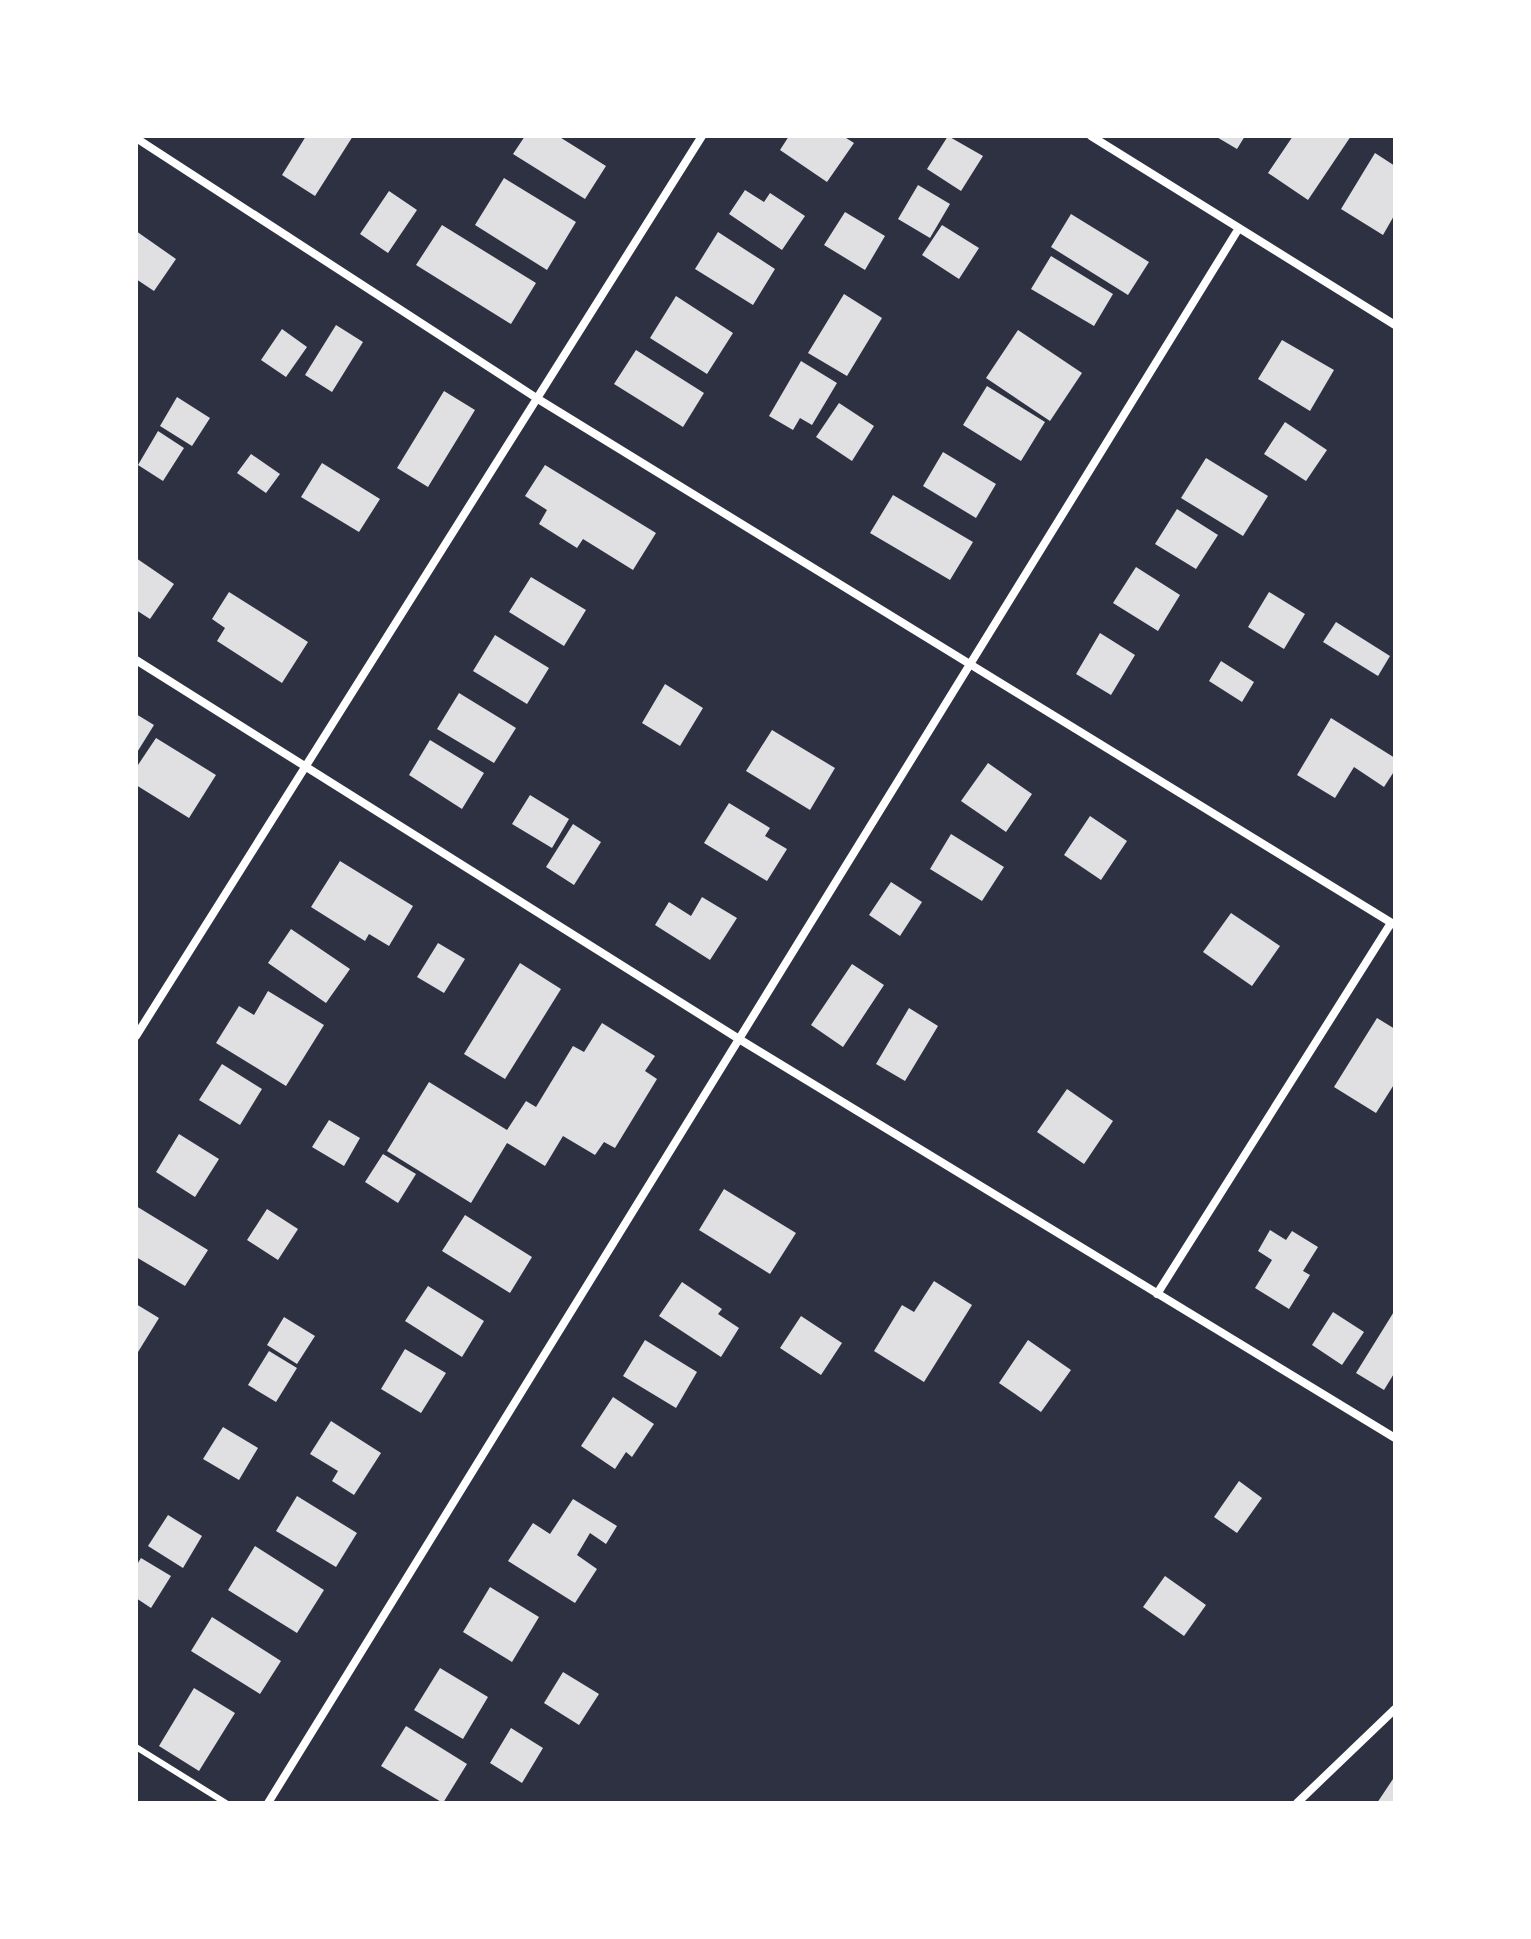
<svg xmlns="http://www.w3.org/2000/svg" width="1531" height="1939" font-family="Overpass,sans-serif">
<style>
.building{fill:#e0e0e3}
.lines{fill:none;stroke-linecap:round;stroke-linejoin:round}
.service{stroke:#fff;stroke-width:6}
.minor{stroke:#fff;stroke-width:8}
</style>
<rect width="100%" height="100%" fill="#2d3142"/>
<path class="building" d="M306 136H353L315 196 282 175Z
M525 136H558L606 166 585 199 513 154Z
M789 136H843L854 143 827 182 780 150Z
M948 136 983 156 961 191 927 169Z
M1215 136H1245L1237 149Z
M1293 136H1351L1308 200 1268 173Z
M1375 153 1395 166V214L1383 235 1341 209Z
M504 178 576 222 547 270 475 225Z
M918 185 950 204 930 238 898 219Z
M745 190 764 202 770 193 805 216 782 250 729 214Z
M389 191 417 210 388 253 360 234Z
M845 212 885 236 865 270 824 245Z
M1071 214 1149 262 1128 295 1051 247Z
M442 225 536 283 511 324 416 265Z
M942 225 979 248 959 279 922 255Z
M136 231 176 259 154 291 136 279Z
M718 232 775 269 753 305 695 269Z
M1051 256 1113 294 1094 326 1031 289Z
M844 294 882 318 847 376 808 353Z
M676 296 733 333 707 374 650 338Z
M336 325 363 342 332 392 305 375Z
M282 329 307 347 286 377 261 360Z
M1018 330 1082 373 1050 421 986 378Z
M1282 340 1334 370 1310 411 1258 379Z
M636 350 704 393 683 427 614 384Z
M801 361 837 383 812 425 800 418 793 430 769 416Z
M987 386 1045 422 1021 461 963 425Z
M444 391 475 410 428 487 397 468Z
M177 397 210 418 192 446 160 426Z
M839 403 874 426 852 461 816 437Z
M1285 422 1327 450 1306 481 1264 454Z
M158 431 184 448 163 481 138 465Z
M943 452 996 484 976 518 923 486Z
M251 454 280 474 266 493 237 473Z
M1206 458 1268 496 1243 536 1181 498Z
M322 463 380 499 359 532 301 497Z
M545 465 656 533 633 570 583 539 577 548 539 524 547 510 525 496Z
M893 495 973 542 950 580 870 533Z
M1177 509 1218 535 1196 569 1155 544Z
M136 558 174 584 150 619 136 610Z
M1136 567 1180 595 1158 631 1113 603Z
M531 577 586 610 564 646 509 612Z
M229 592 308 642 282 683 217 641 225 628 212 619Z
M1269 592 1305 614 1284 649 1248 627Z
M1336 622 1390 656 1378 676 1323 642Z
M1100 633 1135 655 1111 695 1076 674Z
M495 635 549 668 527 704 473 671Z
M1221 661 1254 682 1242 702 1209 681Z
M665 684 703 708 680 746 642 723Z
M459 693 516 728 494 763 437 729Z
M136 714 154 725 136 754Z
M1331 718 1395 758V770L1384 787 1354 767 1335 798 1297 775Z
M772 730 835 768 810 810 746 771Z
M156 738 216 775 189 818 136 785V768Z
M430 740 484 773 462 809 409 775Z
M988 763 1032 794 1006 832 961 801Z
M530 795 569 819 552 848 512 824Z
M729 803 770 828 765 836 787 849 767 881 704 843Z
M1090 816 1127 841 1101 880 1064 855Z
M573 824 601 842 574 885 546 867Z
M951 834 1004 867 982 901 930 869Z
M340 861 413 906 389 946 369 934 365 941 311 907Z
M891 882 922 902 900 936 869 915Z
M702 897 737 918 710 960 655 925 669 902 691 916Z
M1231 913 1280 946 1252 986 1203 952Z
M291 929 350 969 326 1003 268 963Z
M438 943 465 959 444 993 417 977Z
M520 963 561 989 505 1079 464 1054Z
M852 964 884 985 843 1047 811 1025Z
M268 991 324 1025 286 1086 216 1043 239 1006 254 1015Z
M909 1008 938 1026 905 1081 876 1064Z
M1377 1018 1395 1029V1083L1376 1113 1334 1087Z
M602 1023 655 1056 645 1071 657 1079 615 1148 604 1142 595 1155 563 1136 545 1166 507 1143 471 1203 387 1151 429 1082 507 1130 526 1101 536 1107 573 1046 584 1052Z
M222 1064 262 1089 240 1125 199 1100Z
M1067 1089 1113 1121 1084 1164 1037 1132Z
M329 1120 360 1138 344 1166 312 1147Z
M179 1134 219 1159 195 1197 156 1172Z
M383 1154 416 1174 398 1203 365 1182Z
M724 1189 796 1233 770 1274 699 1230Z
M136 1206 208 1250 185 1286 136 1257Z
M267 1209 298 1229 278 1260 247 1240Z
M465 1215 532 1257 510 1293 442 1251Z
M1270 1230 1286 1240 1292 1231 1318 1247 1303 1271 1310 1275 1289 1309 1255 1288 1272 1260 1258 1251Z
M934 1281 972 1305 924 1382 874 1351 902 1305 914 1312Z
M682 1282 722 1309 718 1314 739 1328 721 1357 659 1316Z
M428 1286 484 1321 462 1357 405 1321Z
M136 1304 159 1318 138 1352 136 1351Z
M1395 1310V1372L1384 1390 1356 1373Z
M1333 1312 1364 1332 1342 1365 1312 1345Z
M801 1316 842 1343 821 1375 780 1348Z
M284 1317 315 1336 297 1364 267 1345Z
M645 1340 697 1372 676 1408 623 1376Z
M1028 1340 1071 1370 1041 1412 999 1383Z
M405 1349 446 1373 421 1413 381 1389Z
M269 1351 297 1368 276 1402 248 1385Z
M613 1397 654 1424 632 1457 626 1452 615 1469 581 1446Z
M331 1421 381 1453 354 1495 332 1481 338 1471 310 1454Z
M223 1427 258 1448 239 1480 203 1459Z
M1239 1481 1262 1498 1237 1533 1214 1517Z
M297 1496 357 1533 336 1567 276 1531Z
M573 1499 617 1526 606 1544 590 1533 577 1555 597 1569 575 1603 508 1561 533 1523 550 1534Z
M168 1515 202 1536 183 1568 148 1546Z
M255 1546 324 1590 297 1633 228 1590Z
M141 1558 171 1576 151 1608 136 1598V1566Z
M1165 1576 1206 1605 1184 1636 1143 1607Z
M490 1587 539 1617 512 1662 463 1632Z
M212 1617 281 1661 260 1694 191 1651Z
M440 1668 488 1697 463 1739 414 1710Z
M563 1672 599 1694 579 1725 544 1703Z
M194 1688 235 1713 199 1771 159 1746Z
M406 1726 467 1764 443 1803 381 1766Z
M511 1728 543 1748 522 1783 490 1763Z
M1395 1776V1803H1377Z"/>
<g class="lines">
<path class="service" d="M136 1747 226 1803"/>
<path class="minor" d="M1091 136 1395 325
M136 138 538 399 1395 925
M136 660 739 1039 1395 1438
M136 1036 702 136
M1157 1294 1391 923
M268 1803C592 1278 919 755 1239 228
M1297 1803 1395 1709"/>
</g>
<rect width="1531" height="1939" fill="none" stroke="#ffffff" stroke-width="276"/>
</svg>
